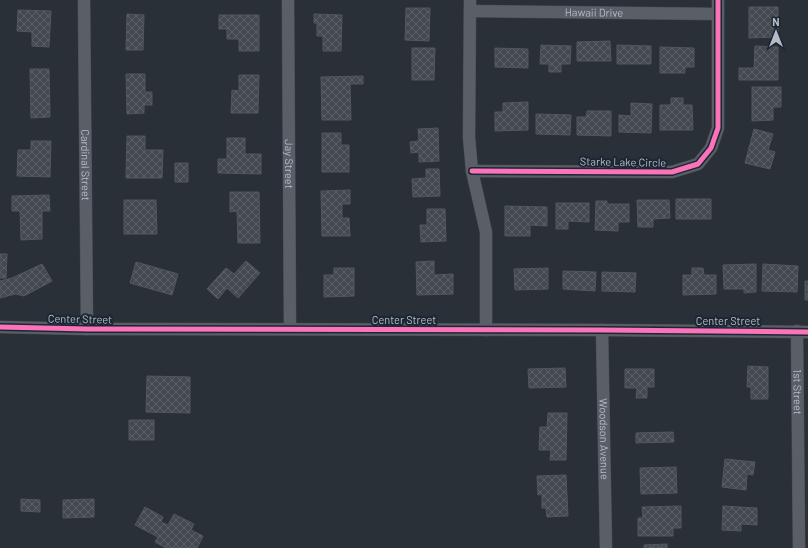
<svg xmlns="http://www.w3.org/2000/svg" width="808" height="548" font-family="Barlow,sans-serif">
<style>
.building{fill:url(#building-cross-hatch);stroke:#52575f}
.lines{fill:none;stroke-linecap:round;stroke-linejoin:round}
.minor-casing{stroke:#484c53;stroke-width:13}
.minor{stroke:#5a5e66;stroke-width:12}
.cycleway-casing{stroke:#1d2633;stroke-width:8}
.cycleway{stroke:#fb73b8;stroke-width:5}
.labels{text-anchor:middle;stroke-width:4;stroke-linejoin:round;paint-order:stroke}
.street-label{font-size:11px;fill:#b4bcc9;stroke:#1d2633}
</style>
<defs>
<pattern id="building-cross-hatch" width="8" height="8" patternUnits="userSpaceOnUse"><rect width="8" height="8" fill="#444950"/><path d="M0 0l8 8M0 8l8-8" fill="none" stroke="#5d6168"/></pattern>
</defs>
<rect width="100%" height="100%" fill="#2a3038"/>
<path class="building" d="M749 7H778V37L749 38Z
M406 8H430L429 41 405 40Z
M18 10 51 11 49 47 32 46V32L17 31Z
M127 14 144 15 143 50H126Z
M314 14 342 15 341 51H323V36H317V23H314Z
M219 15H259V51H239V39H227V29H219Z
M610 41 611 61H577V42Z
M541 45 571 46 570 64H561V72H549V64H540Z
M617 45 651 46V64H617Z
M755 46 778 47V80H739V68H754Z
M660 47 694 48V67H685V73H660Z
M412 48H435L434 80H412Z
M495 48 528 49V68L495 67Z
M30 69H49L50 117 31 118Z
M126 74H145V92H152V105H144V113L127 114Z
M239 75H259L258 113H231L232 90 239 91Z
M363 76V84H350L351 120H322L321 77Z
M752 87H781V107H773V120L752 121Z
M671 98H683V105H692L693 130H660V105H671Z
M528 102V130L495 131V112H503V103Z
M631 103 652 104 651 133 619 132V115L631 116Z
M587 111H611V136L577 135V117H586Z
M536 114 571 115 570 135 536 134Z
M438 128 439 161 419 162V152L411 153 410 142 419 141 418 129Z
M754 129 773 134 768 150 775 152 770 169 745 163Z
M322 133H341V145H349V172H322Z
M127 136H145V150H163L162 178H126Z
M227 138H245V154H261V174L218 173V159H227Z
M31 141H51L50 177 17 176 18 150H31Z
M175 163H188V182H175Z
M426 169H439L440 196 413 197 412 179 426 178Z
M350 190V204H342V218H349L350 236H322L321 191Z
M230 192H259L260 243H238L237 211 230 212Z
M49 195 50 211H42V239L21 240 20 211H12V196Z
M676 199H711V219H676Z
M124 200H156L157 234H124Z
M637 200H669L670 218 653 219V227H638Z
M596 201H607V204H629V222H618V231L595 230Z
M556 203H589V222L568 221V229H556Z
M505 206 547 207V226L530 225V236H505Z
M427 209H445L446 241 421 242 420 225H427Z
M0 254H7L6 278H0Z
M246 261 260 273 238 298 227 288 218 299 207 289 226 268 234 274Z
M434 261V275L453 274V294L417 295 416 262Z
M136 262 178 274 172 295 130 283Z
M42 264 52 281 24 296 15 294 0 298V281L12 278Z
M756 264V292L744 293V289H724L723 265Z
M763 264 798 266 797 292 762 291Z
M334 268H354V296L324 297V275H334Z
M548 268V289L515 290 514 269Z
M692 268H703L704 275H716V294L683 295V275H692Z
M563 271 596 272 595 291 563 289Z
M602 272 636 273 635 292 602 291Z
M805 281H808V300H805Z
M748 366 768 367V399H751V387H747Z
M565 368 566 387 529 388 528 369Z
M625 369H654V387H647V398H636L637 388H625Z
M147 376 190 377V413L146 412Z
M548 413H567L566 460H550L551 450H539L540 427H547Z
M129 420H154V440H129Z
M673 432 674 442 636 443V433Z
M725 459 755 462 753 475 747 474 746 490 722 487Z
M676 467 677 493 641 494 640 468Z
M566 475 568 516 547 517 546 508H542V494L538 495 537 476Z
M21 499 40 500V512L21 511Z
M94 499V517L63 518V500Z
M681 506V528H673V536H638V518H643L642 507Z
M723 506 757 508V525L741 524V531L722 530Z
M145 507 163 517 161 522 168 525 174 514 194 524 191 530 203 536 197 548H166L155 542 158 537 135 525Z
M667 544V548H644V545Z"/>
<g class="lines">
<g class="minor-casing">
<g id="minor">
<path id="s1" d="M84 0 87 329"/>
<path id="s2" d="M288 0 290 329"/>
<path d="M470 0 469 137 472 171 486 232V330"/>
<path id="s3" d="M470 11 718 14"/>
<path d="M472 171 672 172 698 164 711 148 718 128V0"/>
<path d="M0 327 87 329 602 330 808 332"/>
<path id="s4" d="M602 330 606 548"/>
<path id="s5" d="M797 331 799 548"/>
</g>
</g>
<use href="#minor" class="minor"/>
<g class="cycleway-casing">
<path id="cycleway" d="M472 171 672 172 698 164 711 148 718 128V0
M0 327 87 329 602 330 808 332"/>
</g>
<use href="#cycleway" class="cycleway"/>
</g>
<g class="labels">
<g class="street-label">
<text dy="4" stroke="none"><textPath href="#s3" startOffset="124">Hawaii Drive</textPath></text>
<text transform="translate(623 162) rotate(1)" y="4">Starke Lake Circle</text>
<text dy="4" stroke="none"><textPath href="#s2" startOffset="164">Jay Street</textPath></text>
<text dy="4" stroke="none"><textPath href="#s1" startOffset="165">Cardinal Street</textPath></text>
<text transform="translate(80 319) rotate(1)" y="4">Center Street</text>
<text x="404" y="324">Center Street</text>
<text x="728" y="325">Center Street</text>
<text dy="4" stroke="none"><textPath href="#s5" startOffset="61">1st Street</textPath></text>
<text dy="4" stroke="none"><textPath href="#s4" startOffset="109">Woodson Avenue</textPath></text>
</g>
</g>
<g transform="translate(776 32)" stroke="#1d2633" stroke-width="3" paint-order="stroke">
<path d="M0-3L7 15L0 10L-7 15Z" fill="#b4bcc9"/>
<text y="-6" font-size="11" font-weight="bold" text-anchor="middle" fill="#b4bcc9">N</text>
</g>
</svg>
